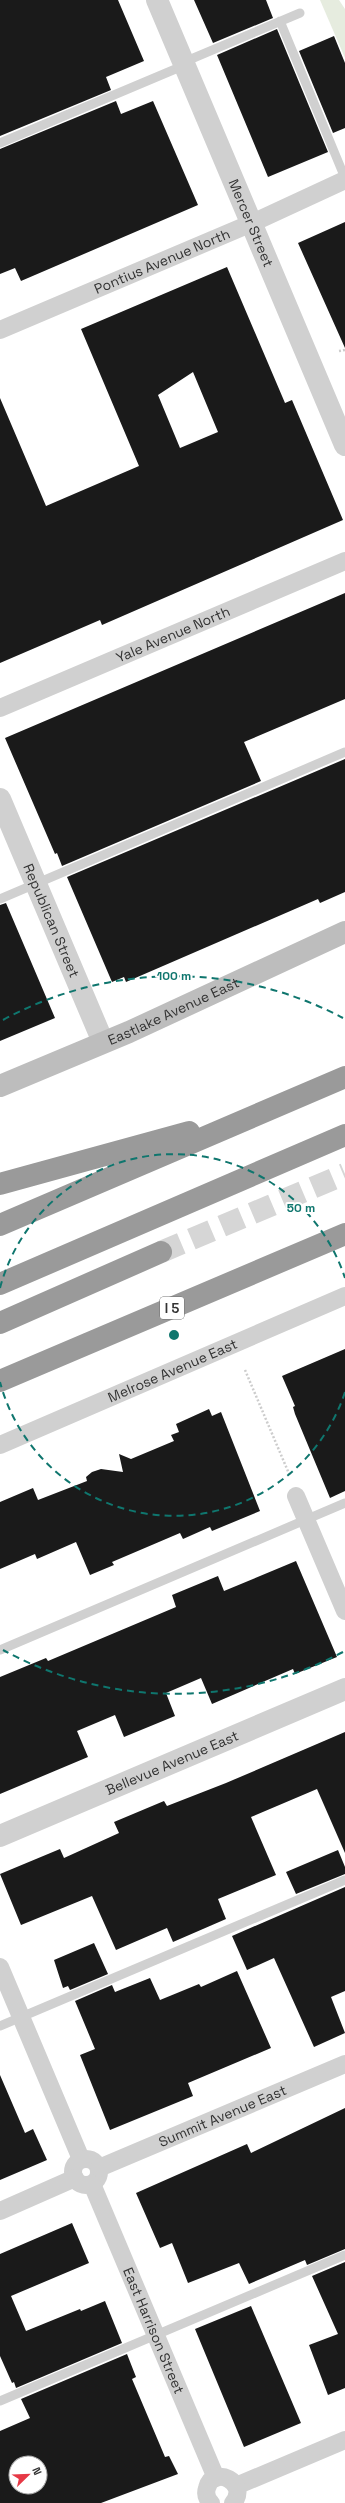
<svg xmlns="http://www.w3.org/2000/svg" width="345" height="2503" font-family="'Space Grotesk',sans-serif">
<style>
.green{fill:#e6ecdf}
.building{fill:#1a1a1a;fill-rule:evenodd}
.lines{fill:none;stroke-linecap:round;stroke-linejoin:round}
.motorway-tunnel{stroke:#d6d6d6;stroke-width:22;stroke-dasharray:22 11;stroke-linecap:butt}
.path{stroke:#cdcdcd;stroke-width:2.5;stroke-dasharray:2 2;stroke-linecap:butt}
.service{stroke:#d0d0d0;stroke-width:9}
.minor{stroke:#d0d0d0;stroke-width:18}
.tertiary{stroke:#d0d0d0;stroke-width:22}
.secondary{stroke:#bdbdbd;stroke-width:22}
.motorway{stroke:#9a9a9a;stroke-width:22}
.ring{fill:none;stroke:#0f766e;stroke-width:2;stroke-dasharray:7 5}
.labels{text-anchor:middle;stroke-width:4;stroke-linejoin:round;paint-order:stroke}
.shield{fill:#fff;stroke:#707070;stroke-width:1}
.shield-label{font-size:13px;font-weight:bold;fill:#333}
.street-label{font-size:14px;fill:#333;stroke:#fff}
.centre{fill:#0f766e;stroke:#fff;stroke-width:2}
.ring-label{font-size:12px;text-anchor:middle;font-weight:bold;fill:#0f766e;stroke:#fff;stroke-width:4;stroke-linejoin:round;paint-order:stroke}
</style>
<rect width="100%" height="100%" fill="#fff"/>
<path class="green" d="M320 0H339L345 9V58Z"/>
<path class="building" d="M0 0H118L144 61 106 77 111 90 0 136Z
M194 0H266L273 18 213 43Z
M277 29 328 152 268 177 217 55Z
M334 36 345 63V128L333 133 299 51Z
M116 101 121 114 153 101 198 205 21 281 15 268 0 274V149Z
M345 222V348L298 243Z
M227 267 285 403 292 400 343 520 102 625 100 620 0 663V398L46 506 139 466 81 329ZM193 372 218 432 180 448 158 395Z
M345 593V699L244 742 261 781 62 866 57 853 55 854 5 738Z
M345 759V892L320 903 318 899 126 982 124 977 112 982 67 877Z
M6 903 55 1018 0 1041V905Z
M345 1349V1491L330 1498 295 1414 293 1407 295 1406 282 1376Z
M209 1409 212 1416 221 1412 260 1511 212 1531 210 1527 183 1539 180 1533 112 1562 114 1565 90 1575 76 1542 37 1559 35 1554 0 1569V1502L33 1488 38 1500 87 1481 86 1477 92 1472 101 1469 123 1472 119 1454 131 1459 174 1441 171 1435 179 1432 176 1424Z
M296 1561 337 1657 295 1674 293 1669 212 1704 201 1678 166 1693 175 1716 124 1737 115 1715 77 1731 88 1757 0 1794V1677L46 1658 48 1661 176 1607 172 1595 218 1576 224 1591Z
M345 1732V1853L317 1789 251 1817 276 1875 218 1899 226 1919 173 1942 167 1928 116 1950 92 1896 21 1925 0 1874 60 1849 64 1858 119 1833 114 1822 164 1801 167 1806 226 1783Z
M338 1850 345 1867V1874L296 1894 286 1872Z
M345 1887V1991L331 1997 345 2033 314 2047 274 1958 247 1970 232 1936Z
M94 1943 108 1974 70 1990 68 1986 63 1988 54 1960Z
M237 1971 271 2048 188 2083 193 2096 110 2130 80 2055 95 2049 75 2001 112 1985 115 1992 150 1978 160 2000 199 1984 201 1987Z
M0 2075 25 2133 33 2129 47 2160 0 2180Z
M345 2108V2249L307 2265 305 2260 249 2284 239 2263 188 2283 172 2243 160 2248 136 2193 247 2144 251 2153Z
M72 2223 89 2263 11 2296 26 2331 80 2309 81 2311 105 2301 122 2343 16 2388 14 2382 12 2383 0 2356V2254Z
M345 2262V2388L328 2395 309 2345 338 2334 312 2276Z
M251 2306 301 2423 244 2447 195 2329Z
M127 2354 136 2377 132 2379 165 2457 169 2456 178 2474 101 2503H0V2431L30 2418 21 2399ZM16 2463H40V2487H16Z"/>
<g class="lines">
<path class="motorway-tunnel" d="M161 1252 345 1174"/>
<path class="path" d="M339 351 345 350
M245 1370 290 1476"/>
<path class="service" d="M280 21 345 178
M184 62 300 13
M0 143 185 65
M0 899 345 752
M0 1650 345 1503
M0 2026 345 1880
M0 2401 345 2255"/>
<g class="minor">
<path id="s1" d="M0 330 252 223 345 180"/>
<path id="s2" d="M0 708 345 561"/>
<path id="s3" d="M0 1445 345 1296"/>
<path d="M296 1496 345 1611"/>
<path d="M0 1967 81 2159"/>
<circle cx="86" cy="2172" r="13"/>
<path id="s4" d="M99 2168 345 2064"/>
<path id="s5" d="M92 2184 216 2478"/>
<path d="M0 2211 75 2178"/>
<path d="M236 2486 345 2440"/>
<path d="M211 2503C207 2499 205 2494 207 2488 213 2464 250 2483 233 2503"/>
</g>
<g class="tertiary">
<path id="s6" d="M157 0 345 445"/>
<path id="s7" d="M0 799 103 1042"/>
<path id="s8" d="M0 1836 345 1689"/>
</g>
<path class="secondary" id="s9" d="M0 1086 129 1032 345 932"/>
<path class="motorway" d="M0 1184 189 1132
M0 1225 345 1077
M0 1284 345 1135
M0 1323 161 1252
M0 1381 345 1234"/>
</g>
<g class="ring">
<path d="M345 1392A180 180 0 0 1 0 1382M0 1288A180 180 0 0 1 345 1278"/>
<path d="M343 1652A359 359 0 0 1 3 1650M3 1020A359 359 0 0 1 343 1018"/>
</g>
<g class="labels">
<rect class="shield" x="160" y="1297" width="24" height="22" rx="3"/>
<g class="shield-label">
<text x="172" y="1313">I 5</text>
</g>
<g class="street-label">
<text dy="5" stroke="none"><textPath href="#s6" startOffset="242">Mercer Street</textPath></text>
<text dy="5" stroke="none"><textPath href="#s1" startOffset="176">Pontius Avenue North</textPath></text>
<text dy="5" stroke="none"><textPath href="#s2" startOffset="188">Yale Avenue North</textPath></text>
<text dy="5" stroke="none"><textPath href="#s7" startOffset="132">Republican Street</textPath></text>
<text dy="5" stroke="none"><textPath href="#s9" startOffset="189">Eastlake Avenue East</textPath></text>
<text dy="5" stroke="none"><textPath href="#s3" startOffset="188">Melrose Avenue East</textPath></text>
<text dy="5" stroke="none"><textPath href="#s8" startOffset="187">Bellevue Avenue East</textPath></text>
<text dy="5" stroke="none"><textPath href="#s4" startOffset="134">Summit Avenue East</textPath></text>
<text dy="5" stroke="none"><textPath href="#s5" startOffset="159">East Harrison Street</textPath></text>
</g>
</g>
<circle cx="174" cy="1335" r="6" class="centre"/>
<g class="ring-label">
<text x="174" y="980">100 m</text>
<text x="301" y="1212">50 m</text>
</g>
<g transform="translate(28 2475) rotate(67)"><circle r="19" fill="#ffffff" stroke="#adadad"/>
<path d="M0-3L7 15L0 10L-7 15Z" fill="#e63946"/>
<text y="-6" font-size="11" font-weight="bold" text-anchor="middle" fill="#333333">N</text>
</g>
</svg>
